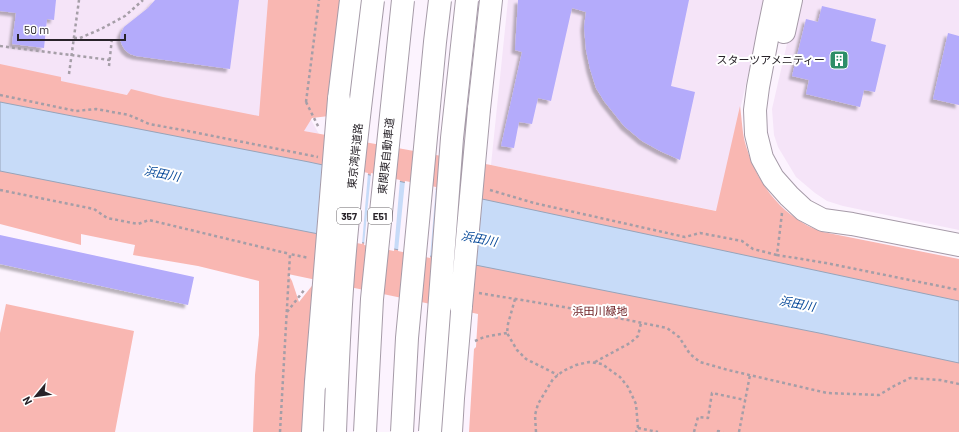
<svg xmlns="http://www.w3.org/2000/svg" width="959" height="432" font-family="Barlow,'Noto Sans JP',sans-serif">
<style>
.built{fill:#f5e4f8}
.green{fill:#f9b7b2}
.water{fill:#c7dbf8;stroke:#97a4ba}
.pier{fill:#fcf3fe}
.building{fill:#b4abfb;filter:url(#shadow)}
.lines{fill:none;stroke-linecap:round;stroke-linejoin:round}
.secondary-casing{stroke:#a69ba8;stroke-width:24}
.highway-casing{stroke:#a69ba8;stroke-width:24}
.path{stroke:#a59ea7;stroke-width:2.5;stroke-dasharray:3 3;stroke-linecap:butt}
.secondary{stroke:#fff;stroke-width:22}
.highway{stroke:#fff;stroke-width:22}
.highway-bridge-casing{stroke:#a69ba8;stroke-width:24;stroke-linecap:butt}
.path-bridge{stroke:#a59ea7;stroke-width:2.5;stroke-dasharray:3 3;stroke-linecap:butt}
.highway-bridge{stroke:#fff;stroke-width:22}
.labels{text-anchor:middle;stroke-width:4;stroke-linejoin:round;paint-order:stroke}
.shield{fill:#fff;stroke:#686569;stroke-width:1}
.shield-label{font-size:10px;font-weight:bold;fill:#282329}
.poi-label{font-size:11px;fill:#282329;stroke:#fff;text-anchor:end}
.street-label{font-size:11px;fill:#282329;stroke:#fff}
.park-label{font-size:11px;fill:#671519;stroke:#fff}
.water-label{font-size:12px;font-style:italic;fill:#074999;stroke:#fff}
</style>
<defs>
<filter id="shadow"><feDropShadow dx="-3.5" dy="3.5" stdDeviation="1" flood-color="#0004"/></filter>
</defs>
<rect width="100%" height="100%" fill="#fcf3fe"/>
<path class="built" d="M0 0H314L301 102 319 134 0 69Z
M508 0H765L717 211 491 165Z
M797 0H959V230L843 206 827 201 815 193 796 177 778 147 774 135 772 109Z"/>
<path class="green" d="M268 0H342L329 116 312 118 304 131 491 165 716 211 740 106C742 119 742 133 746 146 755 177 775 207 803 223 809 227 816 229 823 232L959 259V432H469L474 349 476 347 478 314 288 274 292 281 299 302 315 282 304 432H253L255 375 259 335V281L198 266 133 255 135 245 81 234V245L0 224V64L61 77V81L127 95 131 89 163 97 259 116Z
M6 304 134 331 115 432H0V333Z"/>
<path class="water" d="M0 102 309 162 959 301V363L819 333 0 171Z"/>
<path class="pier" d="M346 168 368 173 362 244 340 240Z
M371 173 400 180 394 251 364 245Z
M405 181 436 187 430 258 398 251Z"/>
<path class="building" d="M0 0H56L54 20 47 19 44 48 12 44 16 13 0 11Z
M155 0H239L230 69 136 56 130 54 125 50 122 45 120 39 121 33 124 27 148 8Z
M518 0H689L671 86 695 92 680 160 660 151 642 141 624 126 604 101 596 88 590 69 586 50 584 27 586 12 572 8 551 101 538 98 532 124 519 122 514 148 501 146 522 52 515 50Z
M822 6 876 19 871 41 886 45 875 92 864 90 860 107 806 94 809 80 792 76 806 19 818 22Z
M948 33 959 36V105L933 99Z
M0 235 194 277 188 305 0 264Z"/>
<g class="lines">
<g class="secondary-casing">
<path id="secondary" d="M775 0 768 34 758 87 755 110 756 134 762 158 773 178 789 196 804 210 823 220 852 224 959 245
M784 32 791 0"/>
</g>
<g class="highway-casing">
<path id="highway" d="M339 99 351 0
M479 109 491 0
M313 432 316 382
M451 432 453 398 461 306"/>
</g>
<path class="path" d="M74 38H80L101 29 125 16 143 0
M0 46 110 60
M109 66 112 38
M69 74 79 0
M0 95 76 111 96 109 129 115 149 124 188 131 318 157
M306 102 319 0
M0 190 94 209 107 218 138 224 149 220 290 254
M490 190 534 203 685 237 700 233 742 241 753 249 777 255
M782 213 777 255 826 263 959 290
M479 293 564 307 667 328 679 337 690 354 700 362 728 370 827 393 879 395 894 386 910 378 940 380 959 384
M515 299 508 324 507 333 517 350 526 359 558 375
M287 312 305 289
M475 341 484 337 507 333
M595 362 630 343 638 336 641 323
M638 428 658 432
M280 432 290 254 309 258
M536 432 535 415 538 404 553 379 563 371 576 365 589 362 602 364 620 377 628 387 636 404 638 428 636 432
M694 432 698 417 708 418 712 393 745 400
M718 432V431L723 432
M739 432 750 375"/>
<use href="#secondary" class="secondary"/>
<use href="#highway" class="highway"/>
<g class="highway-bridge-casing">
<path id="highway-bridge" d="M461 306 479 109
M316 382 339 99
M335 432C337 379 339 327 343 275 350 183 362 91 373 0
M365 432 372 299 403 0
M402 432 407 338 435 42 440 0
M430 432 452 138 467 0"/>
</g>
<path class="path-bridge" d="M306 102 319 128"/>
<use href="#highway-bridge" class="highway-bridge"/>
</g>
<defs>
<g id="building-square" transform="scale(1)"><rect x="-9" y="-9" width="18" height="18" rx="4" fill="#2d8e67" stroke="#fff"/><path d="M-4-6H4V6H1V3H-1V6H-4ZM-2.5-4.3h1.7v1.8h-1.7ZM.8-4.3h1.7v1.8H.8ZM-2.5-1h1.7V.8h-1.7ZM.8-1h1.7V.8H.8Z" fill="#fff"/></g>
</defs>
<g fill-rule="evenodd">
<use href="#building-square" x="839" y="60"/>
</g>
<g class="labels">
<g class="shield">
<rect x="337" y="208" width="24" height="16" rx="3"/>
<rect x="368" y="208" width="24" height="16" rx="3"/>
</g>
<g class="shield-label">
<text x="349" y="220">357</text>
<text x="380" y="220">E51</text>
</g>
<g class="poi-label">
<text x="825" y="64">スターツアメニティー</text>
</g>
<g class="street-label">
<text transform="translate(355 156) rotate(-84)" y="4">東京湾岸道路</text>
<text transform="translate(386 156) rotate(-84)" y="4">東関東自動車道</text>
</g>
<g class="park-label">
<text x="600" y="315">浜田川緑地</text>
</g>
<g class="water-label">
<text transform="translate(162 174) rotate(11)" y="4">浜田川</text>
<text transform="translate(479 239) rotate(11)" y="4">浜田川</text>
<text transform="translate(797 304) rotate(11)" y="4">浜田川</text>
</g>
</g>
<g transform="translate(36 396) rotate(241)" stroke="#ffffff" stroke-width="3" paint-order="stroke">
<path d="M0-3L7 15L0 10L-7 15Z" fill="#282329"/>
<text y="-6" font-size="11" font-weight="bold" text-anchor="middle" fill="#282329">N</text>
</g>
<path d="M18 34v6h107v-6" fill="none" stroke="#282329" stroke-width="2"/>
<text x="24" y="34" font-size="12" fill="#282329" stroke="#ffffff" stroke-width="3" paint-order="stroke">50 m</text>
</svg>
